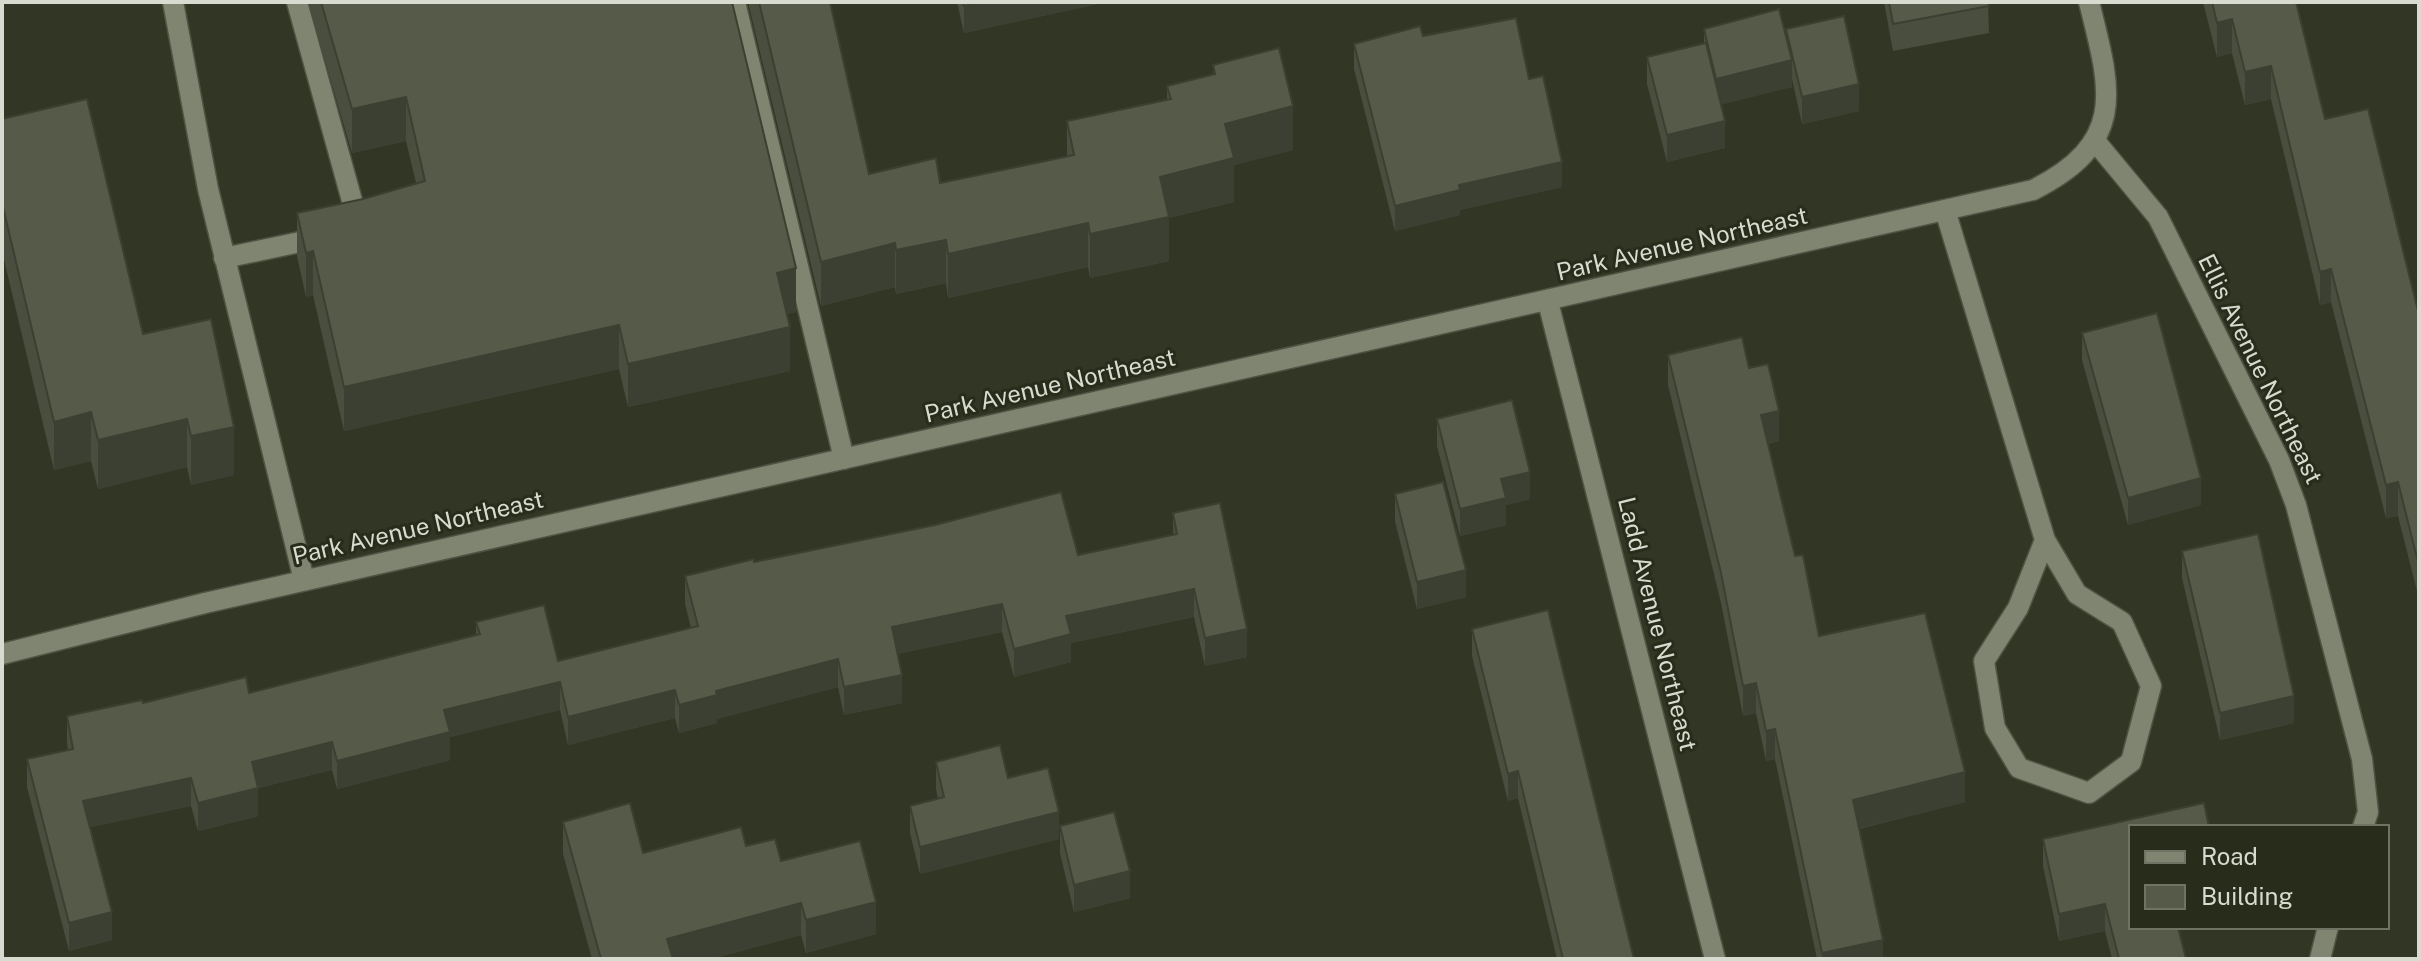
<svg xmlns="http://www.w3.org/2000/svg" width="2421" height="961" font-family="'Public Sans',sans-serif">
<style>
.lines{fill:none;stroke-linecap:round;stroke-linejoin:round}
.minor-casing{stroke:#4f5344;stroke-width:23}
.minor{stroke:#7f8571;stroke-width:20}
.wall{fill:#494e3e}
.shaded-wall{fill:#3c4032}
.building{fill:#555b48;stroke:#3c4032;stroke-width:2}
.labels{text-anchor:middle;stroke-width:6;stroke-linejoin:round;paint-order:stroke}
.street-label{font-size:24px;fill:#d7dbd0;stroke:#282d1b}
</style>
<rect width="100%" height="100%" fill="#323725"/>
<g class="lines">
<g class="minor-casing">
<path id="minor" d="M173 2 208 189 304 580
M297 2 359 226
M735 2 844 459
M2095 141 2158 217 2279 460 2296 505 2362 759 2368 812 2363 827
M1945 210 2045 540 2077 594 2122 622 2151 686 2131 762 2089 793 2019 768 1995 728 1984 661 2018 608 2045 540
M224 258 324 237
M1548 302 1715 959
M2 654 205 603 2033 190C2128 142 2111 90 2089 2
M2320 959 2328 927"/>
</g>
<use href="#minor" class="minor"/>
</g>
<path class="wall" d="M308 2H732L796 312 787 314 790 371 628 407 619 369 344 431 313 295 306 297 297 256V213L363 199 416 183 406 141 352 153Z
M748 2H830L869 174 940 183 1067 156V121L1167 99V86L1213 74V65L1293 150 1234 165V202L1169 218V261L1090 278 1088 267 948 298 946 283 896 294 895 287 821 306Z
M957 2H1107L964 33Z
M1884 2H1988L1989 33 1893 51Z
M2203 2H2296L2325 119 2419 315V599L2398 516 2386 518 2331 302 2320 305 2271 99 2245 105 2232 53 2217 57Z
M1704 29 1786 38V29L1859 111 1802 124 1792 79V87L1721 104 1725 148 1667 162 1647 84V57L1704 43Z
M1423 36 1529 79 1562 187 1460 210V215L1395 231 1354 69V44Z
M2 119 143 334 234 475 191 485 187 467 98 489 91 461 54 470 2 251Z
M2082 333 2201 505 2128 525 2082 360Z
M1668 355 1749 368 1779 441 1768 444 1795 556 1819 636 1965 802 1859 829 1883 959H1817L1775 759 1766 761 1756 713 1743 716 1721 603 1668 385Z
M1437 419 1530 499 1506 505V525L1460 536 1437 446Z
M1395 494 1466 597 1417 609 1395 521Z
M1173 513 1247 657 1205 666 1194 617 1071 643V662L1014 677 1002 632 897 654 902 703 844 715 838 687 717 719V723L679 733 675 718 568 745 560 710 450 737V760L337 789 332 770 258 788V816L198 831 191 806 90 827 112 940 69 951 27 787V759L68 750 67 744V716L143 703 249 693 476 635V622L558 661 691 628 685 604V576L754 562 1078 555 1173 535Z
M2182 551 2294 723 2220 740 2182 578Z
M1472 629 1634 959H1557L1518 798 1508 801 1472 656Z
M936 762 1008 778 1059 839 920 874 910 833V806L938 799 936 789Z
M563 822 643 853 746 846 781 861 876 934 806 953 801 935 711 959H592L563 854Z
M1060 826 1130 898 1074 912 1060 853Z
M2131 827 2186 959H2112L2105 931 2059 941 2043 866V839Z"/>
<path class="shaded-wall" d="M982 2H1107L964 33V6Z
M2232 19V53L2217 57V23Z
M1792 60V87L1716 106V79Z
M2271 66V99L2245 105V72Z
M1859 84V111L1802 124V97Z
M406 97V141L352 153V109Z
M1293 106V150L1234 165V202L1169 218V261L1090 278V234L1225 124Z
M1725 121V148L1667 162V135Z
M1562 162V187L1460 210V215L1395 231V206L1459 185Z
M1088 223V267L948 298V254Z
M946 240V283L896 294V250Z
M895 243V287L821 306V262Z
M313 251V295L306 297V253Z
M796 268V312L777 317V273Z
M2331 269V302L2320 305V272Z
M619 325V369L344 431V387Z
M790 327V371L628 407V364Z
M1779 411V441L1761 445V415Z
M91 412V461L54 470V422Z
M187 419V467L98 489V440Z
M234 427V475L191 485V436Z
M1530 472V499L1506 505V525L1460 536V509L1501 479Z
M2201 478V505L2128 525V498Z
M2398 482V516L2386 518V485Z
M1466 570V597L1417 609V582Z
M1194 589V617L1071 643V662L1014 677V649L1066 616Z
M1002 604V632L892 655V627Z
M1247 629V657L1205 666V638Z
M838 659V687L717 719V723L679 733V705L716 691Z
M902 675V703L844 715V687Z
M560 682V710L450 737V760L337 789V761L444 710Z
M1756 683V713L1743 716V686Z
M675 690V718L568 745V717Z
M2294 696V723L2220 740V713Z
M1775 729V759L1766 761V731Z
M332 742V770L258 788V816L198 831V803L252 762Z
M1518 771V798L1508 801V774Z
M1965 772V802L1853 830V800Z
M191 778V806L83 829V801Z
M1059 812V839L920 874V847Z
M1130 871V898L1074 912V885Z
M876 902V934L806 953V920Z
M801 903V935L711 959H667V939Z
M2105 904V931L2059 941V914Z
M112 912V940L69 951V923Z
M1883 940V959H1822V953Z"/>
<path class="building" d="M321 2H732L796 268 777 273 790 327 628 364 619 325 344 387 313 251 306 253 297 213 363 199 425 181 406 97 352 109Z
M759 2H830L869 174 936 158 940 183 1074 155 1067 121 1171 99 1167 86 1215 74 1213 65 1279 48 1293 106 1225 124 1234 158 1160 177 1169 217 1090 234 1088 223 948 254 946 240 896 250 895 243 821 262Z
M963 2H982L964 6Z
M1889 2H1988L1989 6 1893 24Z
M2212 2H2296L2325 119 2368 109 2419 315V566L2398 482 2386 485 2331 269 2320 272 2271 66 2245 72 2232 19 2217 23Z
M1779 9 1792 60 1716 79 1704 29Z
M1844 16 1859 84 1802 97 1786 29Z
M1516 18 1529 79 1543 76 1562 162 1459 185 1460 190 1395 206 1354 44 1420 26 1423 36Z
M1706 43 1725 121 1667 135 1647 57Z
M87 99 143 334 211 319 234 427 191 436 187 419 98 440 91 412 54 422 2 203V119Z
M2157 313 2201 478 2128 498 2082 333Z
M1742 337 1749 368 1768 364 1779 411 1761 415 1795 556 1803 555 1819 636 1925 613 1965 772 1853 800 1883 940 1822 953 1775 729 1766 731 1756 683 1743 686 1721 573 1668 355Z
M1512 400 1530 472 1501 479 1506 498 1460 509 1437 419Z
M1443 482 1466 570 1417 582 1395 494Z
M1061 492 1078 555 1177 534 1173 513 1220 503 1247 629 1205 638 1194 589 1066 616 1071 634 1014 649 1002 604 892 627 902 675 844 687 838 659 716 691 717 695 679 705 675 690 568 717 560 682 444 710 450 732 337 761 332 742 252 762 258 788 198 803 191 778 83 801 112 912 69 923 27 759 73 749 67 716 142 700 143 703 246 677 249 693 480 634 476 622 544 605 558 661 698 626 685 576 754 559V562L935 525Z
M2258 534 2294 696 2220 713 2182 551Z
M1548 610 1634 959H1563L1518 771 1508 774 1472 629Z
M1000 745 1008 778 1048 768 1059 812 920 847 910 806 944 797 936 762Z
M630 803 643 853 741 827 746 846 775 839 781 861 860 841 876 902 806 920 801 903 667 939 673 959H601L563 822Z
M2204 803 2209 827H2131V927H2178L2186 959H2119L2105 904 2059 914 2043 839Z
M1114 812 1130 871 1074 885 1060 826Z"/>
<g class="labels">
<g class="street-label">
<text transform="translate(1682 244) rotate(-13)" y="8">Park Avenue Northeast</text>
<text transform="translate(2260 369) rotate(64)" y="8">Ellis Avenue Northeast</text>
<text transform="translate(1050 386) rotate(-13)" y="8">Park Avenue Northeast</text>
<text transform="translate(418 528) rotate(-13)" y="8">Park Avenue Northeast</text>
<text transform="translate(1657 624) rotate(76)" y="8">Ladd Avenue Northeast</text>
</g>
</g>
<rect width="2421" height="961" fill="none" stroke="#d7dbd0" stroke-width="8"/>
<rect x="2129" y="825" width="260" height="104" fill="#282d1b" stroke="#6e7363" stroke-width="2"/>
<rect x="2145" y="851" width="40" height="12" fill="#7f8571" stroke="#6e7363" stroke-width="2"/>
<text x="2201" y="865" font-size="24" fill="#d7dbd0">Road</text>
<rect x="2145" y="885" width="40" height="24" fill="#555b48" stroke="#6e7363" stroke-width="2"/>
<text x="2201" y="905" font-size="24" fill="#d7dbd0">Building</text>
</svg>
